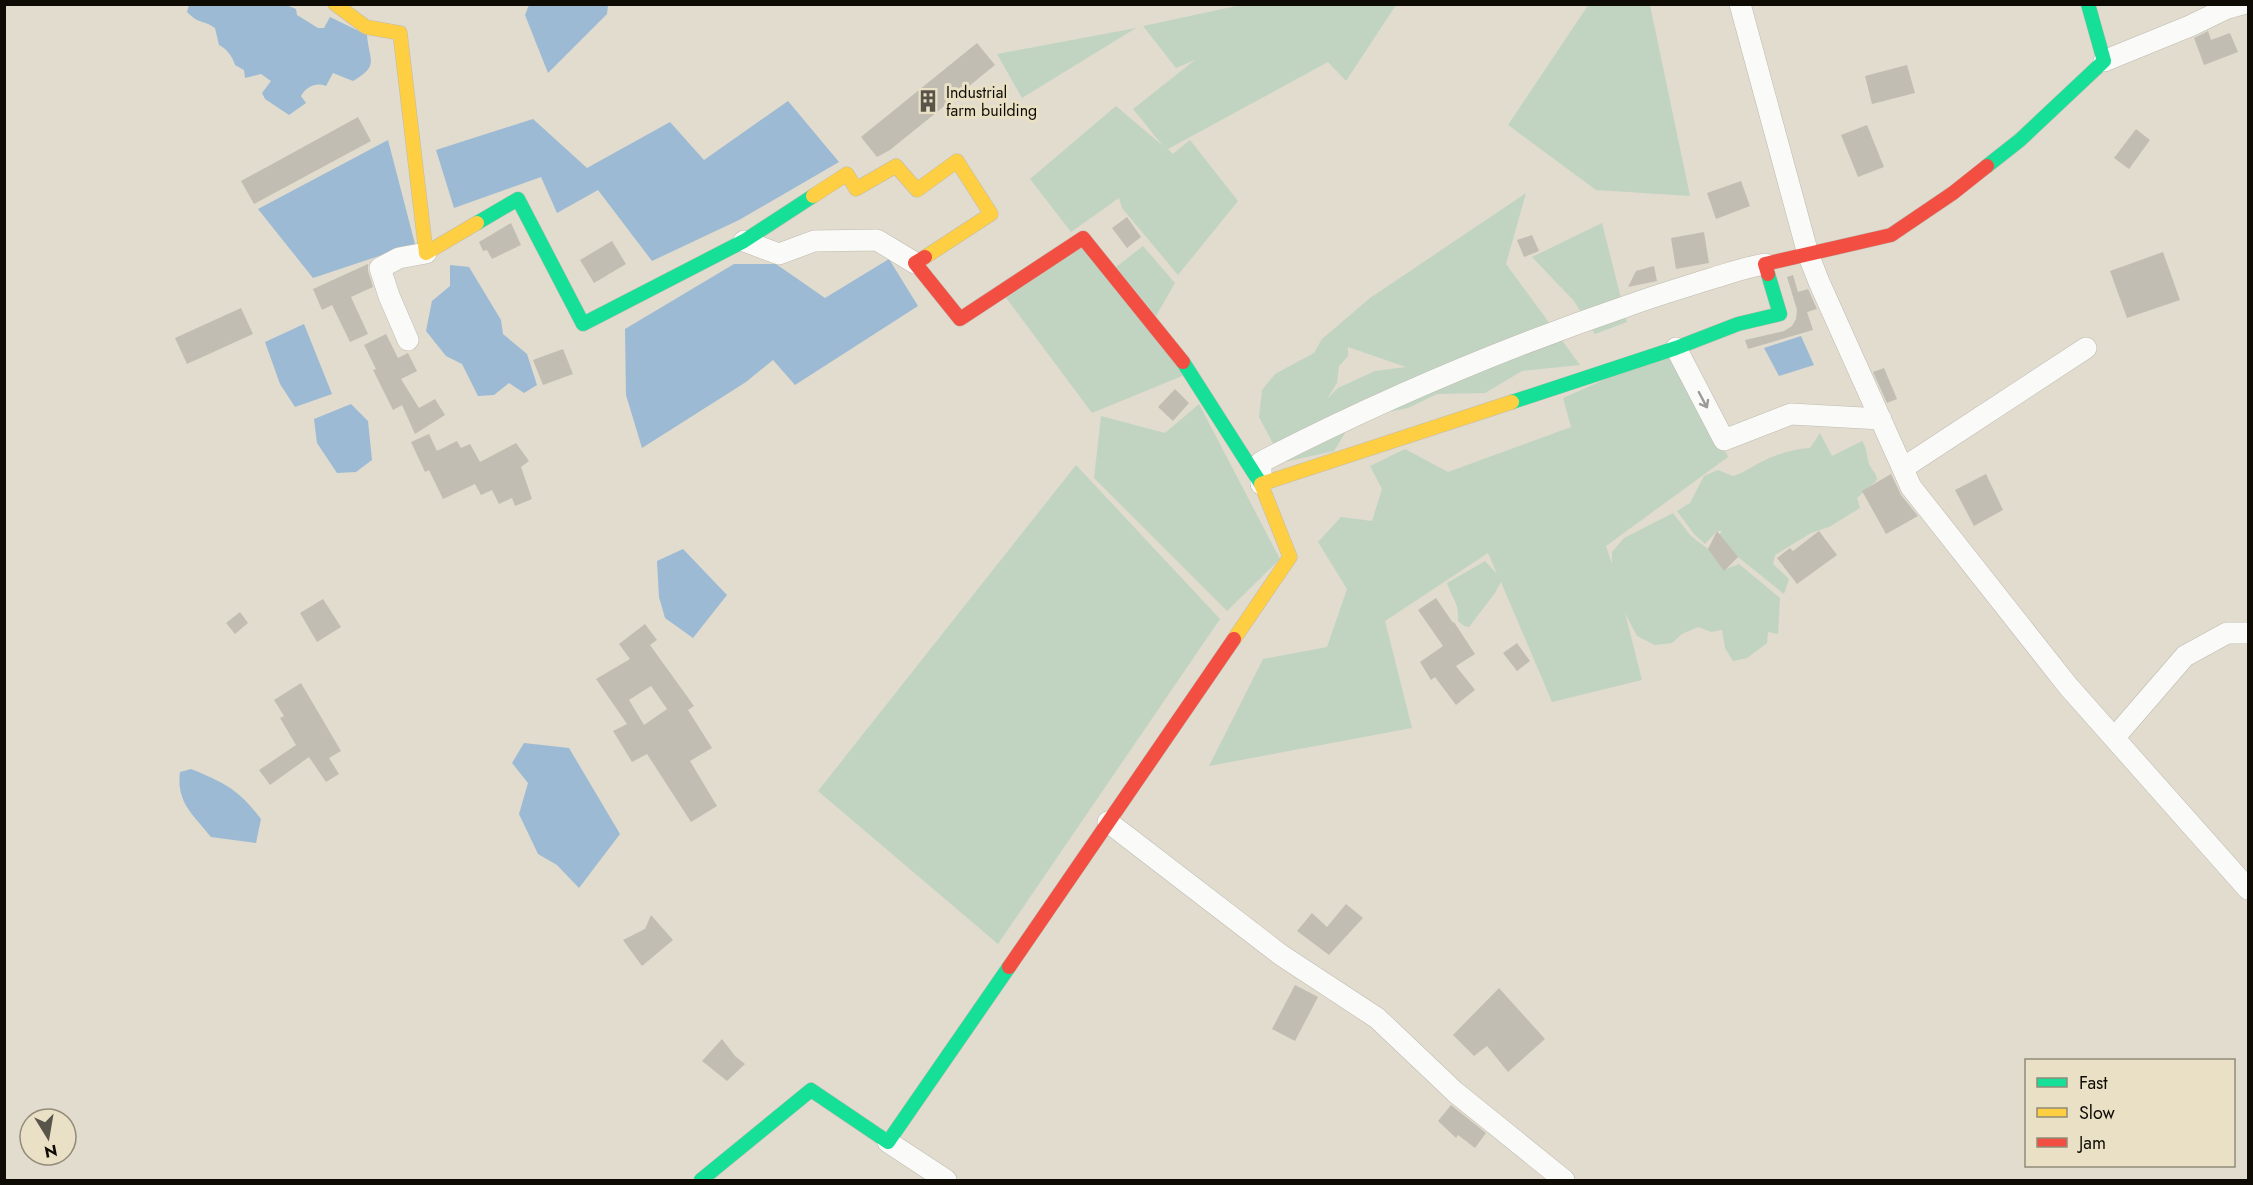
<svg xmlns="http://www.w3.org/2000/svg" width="2253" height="1185" font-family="Jost,sans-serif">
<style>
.green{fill:#c1d4c1;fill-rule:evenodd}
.water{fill:#9cbad4}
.building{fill:#c1bdb2;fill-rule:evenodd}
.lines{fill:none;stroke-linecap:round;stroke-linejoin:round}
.street-casing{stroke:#bebab0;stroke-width:22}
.fast-casing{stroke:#bebab0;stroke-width:15}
.slow-casing{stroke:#bebab0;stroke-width:15}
.jam-casing{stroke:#bebab0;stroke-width:15}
.street{stroke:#fafaf8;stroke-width:21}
.fast{stroke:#16e098;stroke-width:14}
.slow{stroke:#ffcf43;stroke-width:14}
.jam{stroke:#f24e42;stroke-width:14}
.oneway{stroke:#9c9a96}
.labels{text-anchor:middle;stroke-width:6;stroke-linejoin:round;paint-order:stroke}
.poi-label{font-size:16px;fill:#0e0b04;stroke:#e9e0c5;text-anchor:start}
</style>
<rect width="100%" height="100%" fill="#e1dccd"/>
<path class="green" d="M1589 4 1650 5 1690 196 1596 190 1508 125Z
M1241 5H1396L1346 81 1328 62 1168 149 1173 154 1190 140 1238 201 1178 275 1122 208 1119 198 1071 232 1030 179 1116 106 1163 146 1133 109 1195 60 1176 68 1143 26Z
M1136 28 1022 98 997 54Z
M1526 193 1506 264 1580 365 1522 371 1485 393 1437 394 1408 408 1368 416 1350 425 1334 451 1280 463 1277 451 1259 417 1262 390 1275 374 1314 353 1322 339 1370 298ZM1348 347 1406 367 1375 371 1338 388 1327 399 1337 383 1339 366 1348 356Z
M1602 223 1627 322 1595 334 1574 301 1532 257Z
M1079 243 1187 374 1092 413 1004 295Z
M1143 246 1175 283 1156 316 1116 267Z
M1676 348 1728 457 1606 546 1612 564V552L1624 538 1673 513 1691 536 1708 549 1722 531H1717L1705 544 1694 534 1677 511 1690 503 1704 476 1718 470 1733 476C1743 473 1750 468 1759 463 1775 455 1792 449 1810 448L1820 433 1832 456 1862 441C1868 450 1866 457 1870 466 1873 472 1876 472 1877 480L1857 498 1860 508 1829 527 1811 533 1775 555 1773 564 1789 579 1784 594 1738 557 1726 569 1739 564 1780 598 1778 634 1768 632 1767 643 1747 658 1733 661 1725 648 1722 630 1711 632 1698 627 1682 634 1672 643 1655 645 1637 636 1625 613 1642 680 1552 702 1501 582 1495 593 1469 627 1464 626 1458 621C1459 602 1453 601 1447 583L1485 561 1497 574 1488 553 1385 621 1412 728 1209 766 1263 659 1327 647 1347 589 1318 542 1341 517 1372 521 1382 489 1370 466 1405 449 1448 472 1571 427 1563 398Z
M1199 404 1280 559 1227 611 1094 478 1101 416 1165 433Z
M1076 465 1220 619 998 944 818 791Z"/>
<path class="water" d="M189 5H286L296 9 297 15 318 28H324L330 17 367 35C369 61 380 65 353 81L333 73 326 86C316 82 306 87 301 96L306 103 289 115 265 99 262 93 271 81 261 74 245 78 244 70 235 65C233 57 226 48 219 45L215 28C202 19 200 25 187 12Z
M529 5V4L608 5 607 14 548 73 525 15Z
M788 101 839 162 739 220 652 261 598 190 557 213 541 177 454 208 436 150 533 119 587 168 670 122 704 160Z
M388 140 415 244 313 278 258 209Z
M889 259 918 306 795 385 773 360 746 382 642 448 626 395 625 329 734 264H776L825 298Z
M450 265 469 267 501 320 503 334 527 354 537 385 524 393 509 383 494 395 478 396 462 364 446 356 426 331 432 301 450 286Z
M304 324 332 394 295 407 280 384 265 342Z
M1801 336 1814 365 1779 376 1764 348Z
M351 404 368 421 372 460 356 472 337 473 317 443 314 419Z
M683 549 727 595 693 638 665 618 659 597 657 561Z
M524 743 569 748 620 834 579 888 557 865 538 854 519 814 528 783 512 763Z
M191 769C225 783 238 789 261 819L256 843 211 837C194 815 176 803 180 772Z"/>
<path class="building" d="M2208 31 2211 40 2230 33 2238 52 2204 65 2194 38Z
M977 43 995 65 890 150 877 157 861 137Z
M1907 65 1915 93 1872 104 1865 76Z
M358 117 371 141 254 204 241 181Z
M1867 125 1884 167 1858 177 1841 135Z
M2136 129 2150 140 2129 169 2114 158Z
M1741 181 1750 206 1716 219 1707 193Z
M1127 217 1141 237 1127 248 1112 228Z
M511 223 521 245 492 259 487 250 483 251 479 242Z
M1704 232 1709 263 1676 269 1671 238Z
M1532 235 1539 251 1524 257 1517 240Z
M612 241 626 264 594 283 580 260Z
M2163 252 2180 300 2127 318 2110 271Z
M368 264V271L373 287 351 297 368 334 350 342 332 305 322 310 313 289Z
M1654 266 1657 281 1628 287 1636 271Z
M1793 275 1798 292 1808 289 1817 309 1807 312 1813 330 1748 349 1745 340 1784 331 1792 326 1796 319 1797 310 1787 277Z
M241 308 253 334 187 364 175 338Z
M386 334 398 358 408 353 417 371 401 379 419 408 435 399 445 415 415 434 402 405 393 410 373 370 376 369 364 345Z
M563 349 573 374 543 385 533 360Z
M1884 368 1897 399 1887 403 1873 372Z
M1175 389 1189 403 1173 421 1158 407Z
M429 434 437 451 457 441 461 448 470 444 480 462 516 443 529 461 521 467 532 499 515 506 512 498 499 504 492 490 481 495 475 484 443 499 429 470 425 472 411 442Z
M1891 474 1901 495 1918 516 1886 534 1862 491Z
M1986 474 2003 510 1974 526 1955 490Z
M1717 531 1738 557 1724 571 1708 549Z
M1819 531 1837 555 1797 584 1777 558 1790 548 1793 551Z
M1436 598 1453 623 1454 622 1475 654 1456 666 1475 690 1456 705 1435 677 1431 680 1420 662 1443 646 1418 610Z
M323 599 341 627 317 642 300 613Z
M240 612 248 623 235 634 226 623Z
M645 624 657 640 650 645 694 706 688 710 712 748 690 761 717 806 691 822 647 754 632 762 613 731 627 724 596 679 630 659 619 644ZM651 686 667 709 644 725 629 700Z
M1517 643 1530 661 1517 671 1503 653Z
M301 683 341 751 329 758 339 774 326 782 309 757 270 785 259 770 296 745 280 718 284 716 274 700Z
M1346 904 1363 918 1329 955 1297 931 1312 913 1327 927Z
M651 915 673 940 642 966 623 940 645 929Z
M1295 985 1318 997 1295 1041 1272 1029Z
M1499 988 1545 1039 1508 1072 1487 1046 1474 1056 1453 1035Z
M722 1039 735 1056 745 1064 727 1081 702 1061Z
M1451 1105 1486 1133 1475 1148 1458 1135 1456 1138 1438 1121Z"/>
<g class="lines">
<g class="street-casing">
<path id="street" d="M1740 4 1808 254 1819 282 1911 487 2068 686 2248 889
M2104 61 2190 26 2225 9 2243 4
M744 241 779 254 814 241 877 240 915 263
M408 340 389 296 380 268 399 258 426 253
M1676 348 1724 440 1791 414 1881 419
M1903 468 2086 348
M1261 484V462C1379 401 1504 348 1630 305 1657 295 1685 287 1713 278 1730 273 1747 267 1765 264
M2115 737 2185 656 2227 633H2248
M1108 822 1281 955 1377 1018 1455 1092 1564 1180
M888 1142 946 1180"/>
</g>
<g class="fast-casing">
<path id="fast" d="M1987 166 2020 140 2104 61 2088 4
M477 223 518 199 583 324 744 241 813 196
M1183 362 1261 484
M1512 402 1676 348 1738 324 1780 314 1768 274
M701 1180 811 1090 888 1142 1009 967"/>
</g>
<g class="slow-casing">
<path id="slow" d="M335 4 366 27 400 33 426 253 477 223
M813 196 847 174 856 189 896 166 917 190 957 161 991 214 925 257
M1234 639 1290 557 1261 484 1512 402"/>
</g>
<g class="jam-casing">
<path id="jam" d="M925 257 915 263 960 319 1083 238 1183 362
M1768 274 1765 264 1891 235 1953 193 1987 166
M1009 967 1234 639"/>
</g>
<use href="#street" class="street"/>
<use href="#fast" class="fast"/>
<use href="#slow" class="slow"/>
<use href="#jam" class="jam"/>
</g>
<defs><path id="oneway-shaft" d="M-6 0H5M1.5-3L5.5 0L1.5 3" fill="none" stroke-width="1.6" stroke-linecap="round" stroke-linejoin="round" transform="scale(1.5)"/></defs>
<use class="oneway" href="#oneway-shaft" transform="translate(1703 400) rotate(62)"/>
<defs>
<g id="building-bare" transform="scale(1.8)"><path d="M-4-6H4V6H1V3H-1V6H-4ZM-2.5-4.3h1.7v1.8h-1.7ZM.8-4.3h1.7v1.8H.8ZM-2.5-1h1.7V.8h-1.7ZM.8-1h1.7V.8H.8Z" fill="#58544a" stroke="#e9e0c5" stroke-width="2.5" paint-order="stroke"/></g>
</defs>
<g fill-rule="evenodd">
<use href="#building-bare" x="928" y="101"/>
</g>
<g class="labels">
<g class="poi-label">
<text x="946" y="98">Industrial<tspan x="946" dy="18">farm building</tspan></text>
</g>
</g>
<rect width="2253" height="1185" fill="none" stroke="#0e0b04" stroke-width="12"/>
<rect x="2025" y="1059" width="210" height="108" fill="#e9e0c5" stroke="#918b78" stroke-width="1.5"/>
<rect x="2037" y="1078" width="30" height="9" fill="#16e098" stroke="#918b78" stroke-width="1.5"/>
<text x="2079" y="1089" font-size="18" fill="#0e0b04">Fast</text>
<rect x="2037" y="1108" width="30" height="9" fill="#ffcf43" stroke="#918b78" stroke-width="1.5"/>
<text x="2079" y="1119" font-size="18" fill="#0e0b04">Slow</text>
<rect x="2037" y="1138" width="30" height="9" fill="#f24e42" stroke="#918b78" stroke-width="1.5"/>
<text x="2079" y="1149" font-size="18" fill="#0e0b04">Jam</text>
<g transform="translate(48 1137) rotate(169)"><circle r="28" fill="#e9e0c5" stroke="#918b78" stroke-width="1.5"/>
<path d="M0-4.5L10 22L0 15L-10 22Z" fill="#58544a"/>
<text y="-9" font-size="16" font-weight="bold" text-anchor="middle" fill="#0e0b04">N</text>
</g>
</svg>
